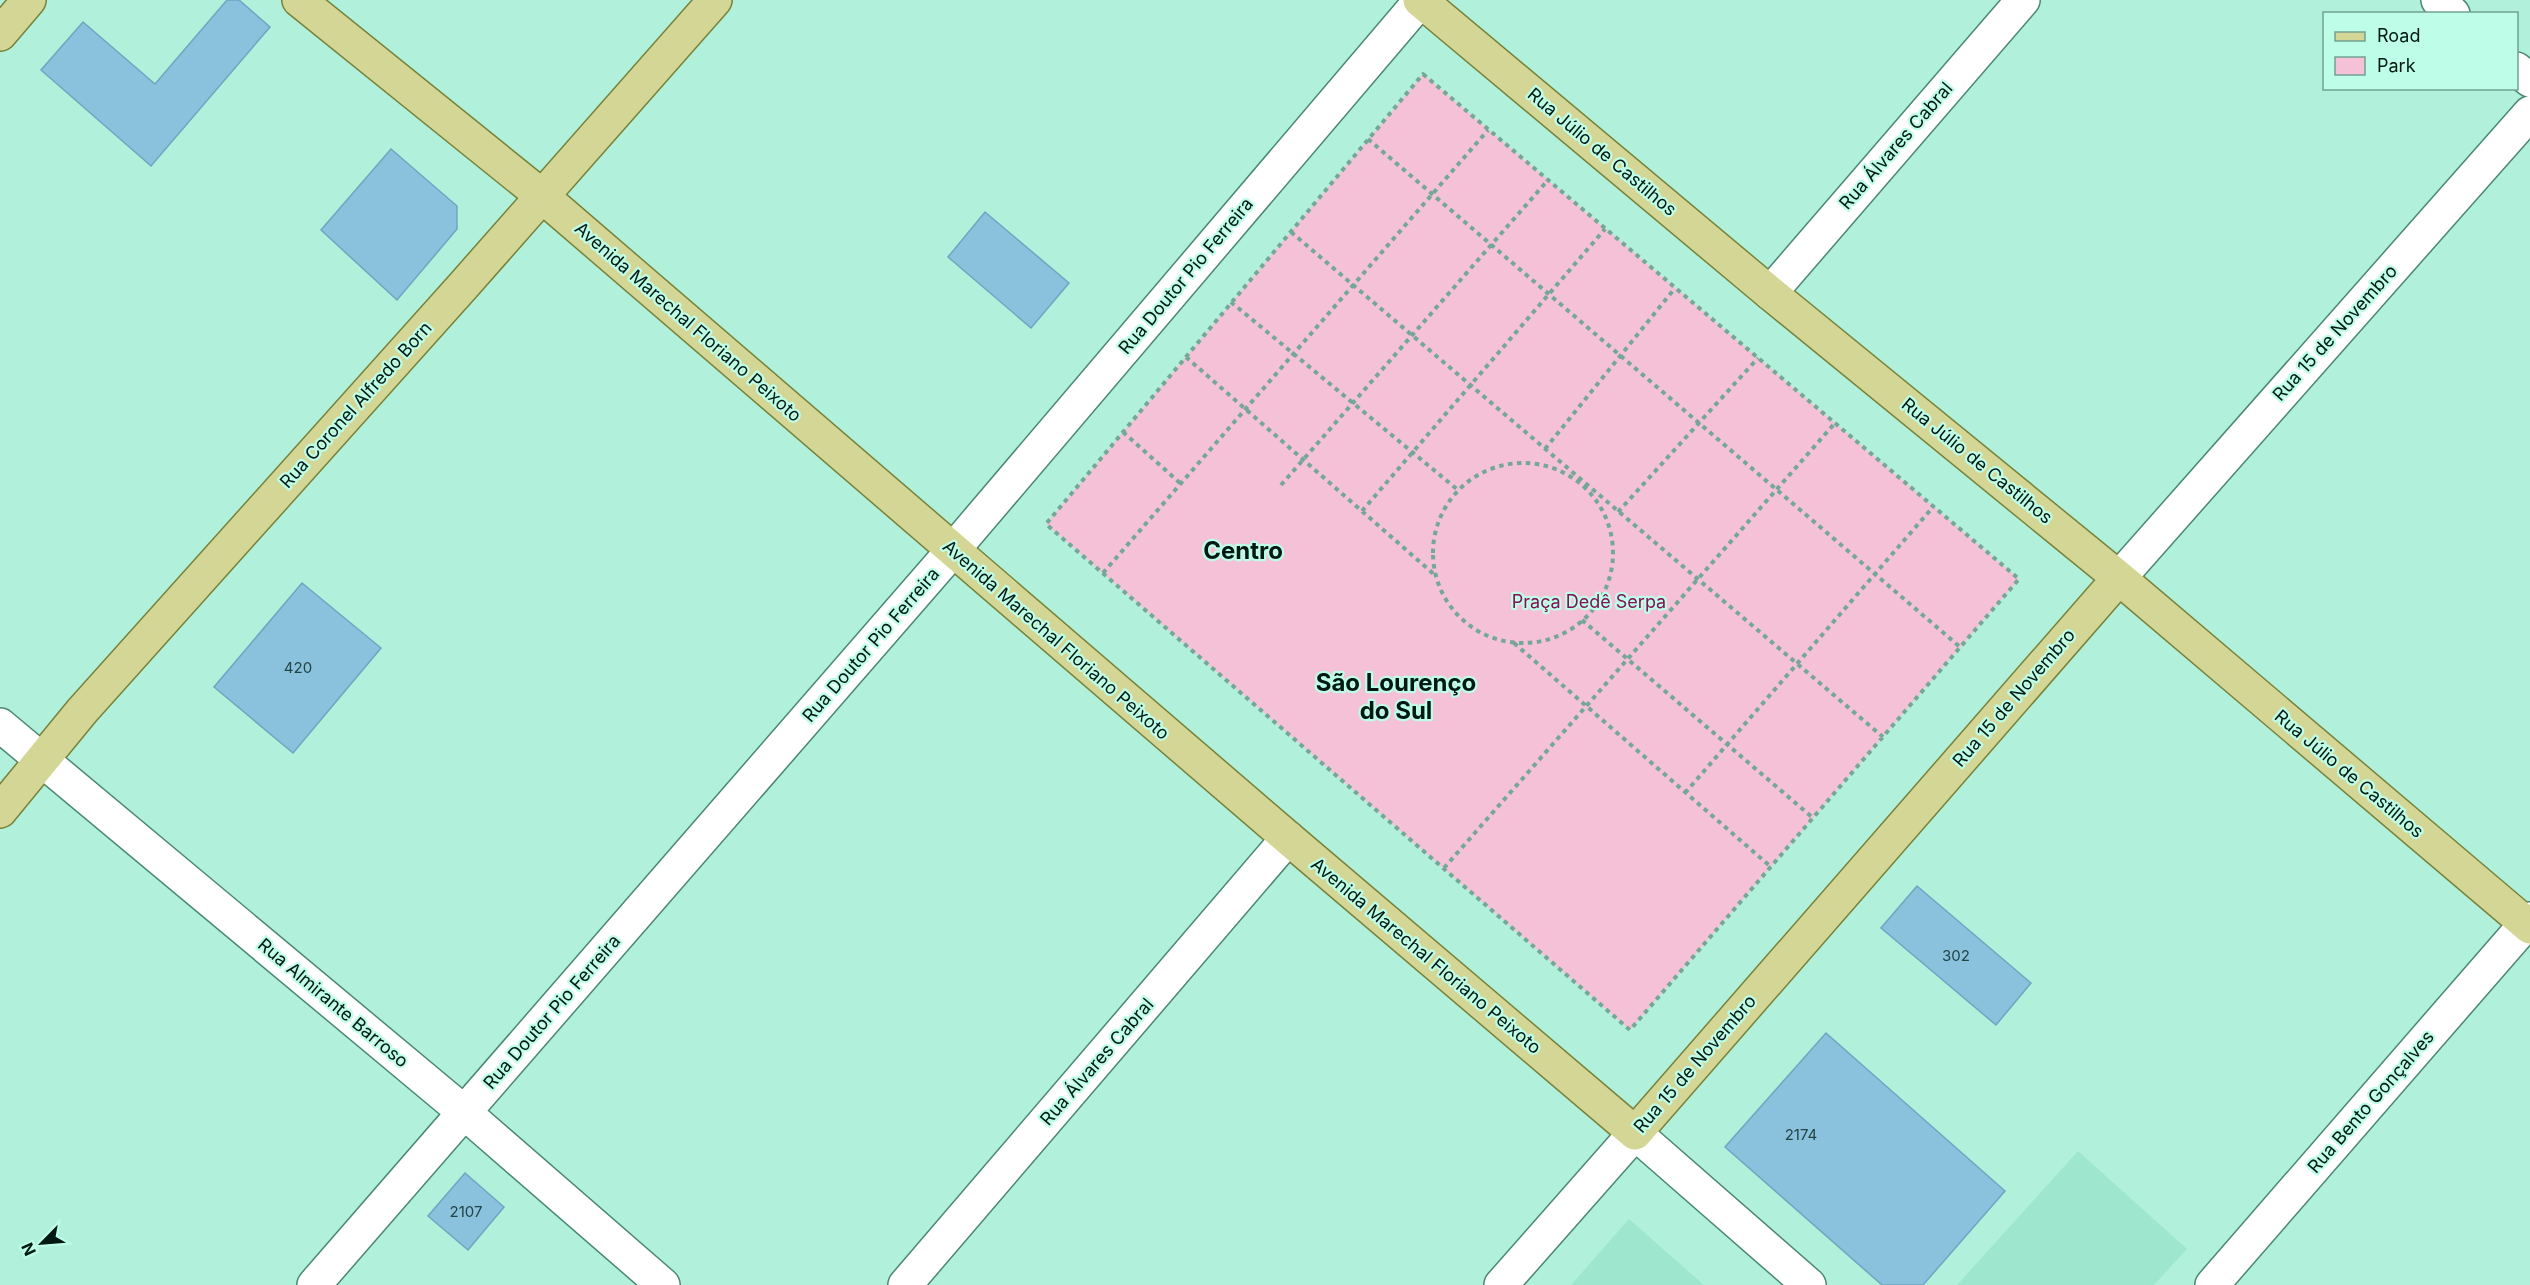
<svg xmlns="http://www.w3.org/2000/svg" width="2530" height="1285" font-family="Inter,sans-serif">
<style>
.built{fill:#9ee7ce}
.green{fill:#f4c1d7}
.building{fill:#8ac1dd;stroke:#6fa5c0;stroke-width:1.5}
.lines{fill:none;stroke-linecap:round;stroke-linejoin:round}
.minor-casing{stroke:#4b8773;stroke-width:36}
.major-casing{stroke:#77823a;stroke-width:36}
.path{stroke:#75a796;stroke-width:4;stroke-dasharray:4.5 4.5;stroke-linecap:butt}
.minor{stroke:#fff;stroke-width:33}
.major{stroke:#d4d695;stroke-width:33}
.labels{text-anchor:middle;stroke-width:4.5;stroke-linejoin:round;paint-order:stroke}
.number-label{font-size:15px;fill:#234345}
.street-label{font-size:18px;fill:#011912;stroke:#befde7}
.park-label{font-size:18px;fill:#831254;stroke:#befde7}
.district-label{font-size:24px;font-weight:bold;fill:#011912;stroke:#befde7}
</style>
<rect width="100%" height="100%" fill="#b1f0da"/>
<path class="built" d="M2078 1151 2187 1249 2154 1285H1957Z
M1629 1219 1704 1285H1571Z"/>
<path class="green" d="M1423 74 2019 579 1630 1030 1046 524Z"/>
<path class="building" d="M227 0H239L270 27 151 166 41 70 83 22 155 84Z
M391 149 457 206V229L397 300 321 230Z
M985 212 1069 283 1031 328 948 257Z
M302 583 381 648 293 753 214 687Z
M1917 886 2031 983 1996 1025 1881 928Z
M1826 1033 2005 1191 1923 1285H1882L1725 1147Z
M465 1173 504 1207 468 1250 428 1216Z"/>
<g class="lines">
<g class="minor-casing">
<path id="minor" d="M2438 0 2453 14
M2516 69 2530 80
M1770 293 2023 0
M2119 578 2530 113
M0 725 465 1113 663 1285
M314 1285 953 550 1421 0
M905 1285 1288 838
M1501 1285 1635 1133 1809 1285
M2212 1285 2530 919"/>
</g>
<g class="major-casing">
<path id="major" d="M299 0 542 196 1288 838 1635 1133 2119 578
M1420 0 1770 293 2119 578 2530 927
M0 34 29 0
M0 811 82 711 463 286 715 0"/>
</g>
<path class="path" d="M1423 74 2019 579 1630 1030 1046 524Z
M1368 139 1960 647
M1291 232 1883 737
M1231 302 1458 490
M1186 357 1436 576
M1123 432 1181 484
M1545 449 1675 288
M1433 553a90 90 0 1 1 180 0a90 90 0 1 1-180 0Z
M1281 485 1548 180
M1362 511 1605 229
M1618 512 1758 358
M1103 573 1488 130
M1582 620 1813 818
M1514 643 1771 867
M1685 793 1933 507
M1444 868 1835 423"/>
<use href="#minor" class="minor"/>
<use href="#major" class="major"/>
</g>
<g class="labels">
<g class="number-label">
<text x="298" y="673">420</text>
<text x="1956" y="961">302</text>
<text x="1801" y="1140">2174</text>
<text x="466" y="1217">2107</text>
</g>
<g class="street-label">
<text transform="translate(1896 146) rotate(-49)" y="6">Rua Álvares Cabral</text>
<text transform="translate(1602 152) rotate(40)" y="6">Rua Júlio de Castilhos</text>
<text transform="translate(1186 276) rotate(-50)" y="6">Rua Doutor Pio Ferreira</text>
<text transform="translate(688 322) rotate(41)" y="6">Avenida Marechal Floriano Peixoto</text>
<text transform="translate(2335 333) rotate(-48)" y="6">Rua 15 de Novembro</text>
<text transform="translate(356 405) rotate(-48)" y="6">Rua Coronel Alfredo Born</text>
<text transform="translate(1977 461) rotate(39)" y="6">Rua Júlio de Castilhos</text>
<text transform="translate(1056 640) rotate(41)" y="6">Avenida Marechal Floriano Peixoto</text>
<text transform="translate(871 645) rotate(-49)" y="6">Rua Doutor Pio Ferreira</text>
<text transform="translate(2014 698) rotate(-49)" y="6">Rua 15 de Novembro</text>
<text transform="translate(2349 774) rotate(40)" y="6">Rua Júlio de Castilhos</text>
<text transform="translate(1426 956) rotate(40)" y="6">Avenida Marechal Floriano Peixoto</text>
<text transform="translate(333 1003) rotate(40)" y="6">Rua Almirante Barroso</text>
<text transform="translate(552 1012) rotate(-49)" y="6">Rua Doutor Pio Ferreira</text>
<text transform="translate(1097 1062) rotate(-49)" y="6">Rua Álvares Cabral</text>
<text transform="translate(1695 1064) rotate(-49)" y="6">Rua 15 de Novembro</text>
<text transform="translate(2371 1102) rotate(-49)" y="6">Rua Bento Gonçalves</text>
</g>
<g class="park-label">
<text x="1589" y="608">Praça Dedê Serpa</text>
</g>
<g class="district-label">
<text x="1243" y="559">Centro</text>
<text x="1396" y="691">São Lourenço<tspan x="1396" dy="28">do Sul</tspan></text>
</g>
</g>
<rect x="2323" y="12" width="195" height="78" fill="#befde7" stroke="#72a292" stroke-width="1.5"/>
<rect x="2335" y="32" width="30" height="9" fill="#d4d695" stroke="#72a292" stroke-width="1.5"/>
<text x="2377" y="42" font-size="18" fill="#011912">Road</text>
<rect x="2335" y="57" width="30" height="18" fill="#f4c1d7" stroke="#72a292" stroke-width="1.5"/>
<text x="2377" y="72" font-size="18" fill="#011912">Park</text>
<g transform="translate(42 1243) rotate(245)" stroke="#befde7" stroke-width="4.5" paint-order="stroke">
<path d="M0-4.5L10 22L0 15L-10 22Z" fill="#011912"/>
<text y="-9" font-size="16" font-weight="bold" text-anchor="middle" fill="#011912">N</text>
</g>
</svg>
